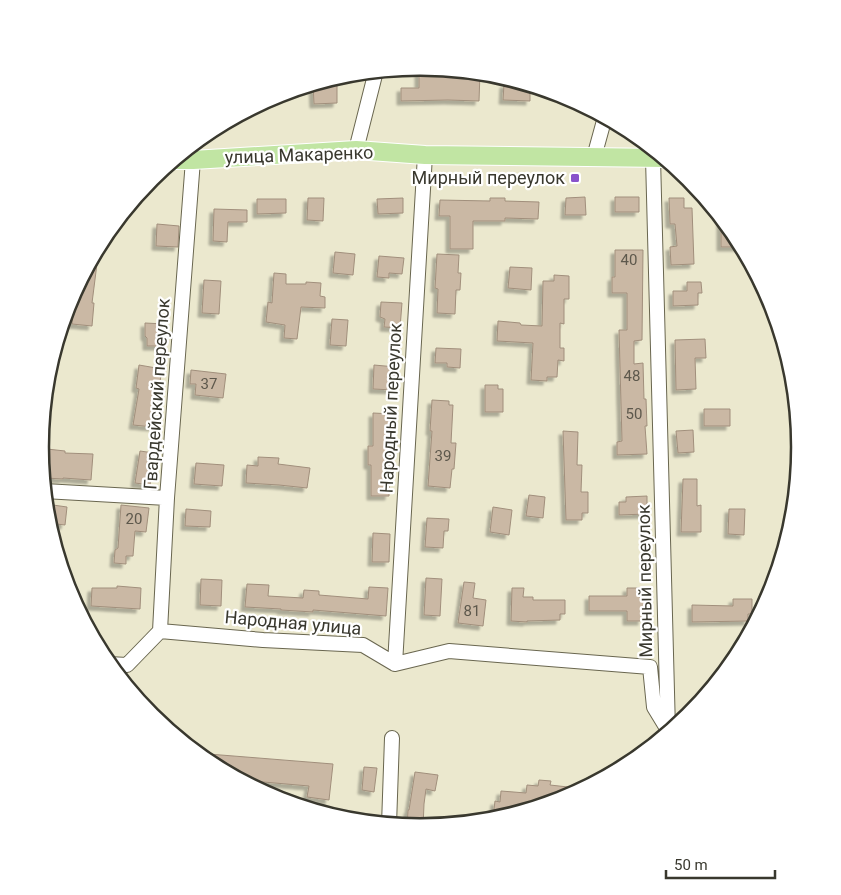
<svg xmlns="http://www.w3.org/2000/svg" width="841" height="895" font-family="Roboto,sans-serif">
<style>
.building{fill:#cab8a4;stroke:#a18f7c;filter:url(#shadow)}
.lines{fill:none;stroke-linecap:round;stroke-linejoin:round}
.minor-casing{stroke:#69664f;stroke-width:16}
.major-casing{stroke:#fff;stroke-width:20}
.minor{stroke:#fff;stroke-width:14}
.major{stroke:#c1e5a3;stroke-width:18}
.poi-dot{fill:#8953cb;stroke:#fff;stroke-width:2}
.labels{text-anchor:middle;stroke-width:4.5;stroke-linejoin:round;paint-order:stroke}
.number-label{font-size:15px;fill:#5d584c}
.street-label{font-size:18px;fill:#39382e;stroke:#fff}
.poi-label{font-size:18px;fill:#39382e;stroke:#fff;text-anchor:end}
.rim{fill:none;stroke:#39382e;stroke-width:2.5}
</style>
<defs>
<filter id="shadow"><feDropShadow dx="-4" dy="4" stdDeviation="1" flood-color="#0004"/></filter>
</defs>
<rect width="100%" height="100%" fill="#ebe8ce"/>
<path class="building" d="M419 70H449L480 73 479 101 448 100 401 101V88H419Z
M337 80V103L314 104 313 84 325 81Z
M504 84 530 85V101L503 100Z
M585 197 586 215H565L566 198Z
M615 197H639V212H615Z
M308 198H324L323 221 307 220Z
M403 198V213L378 214 377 199Z
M490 198H505V201L539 202 538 219 505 218V221H473V249H450V216H439L440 200 490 201Z
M669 198H684V208H692L694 264 671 265 670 247 677 246 675 224H670Z
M257 199H286V213L257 214Z
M214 209 247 210V222H228L227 242 213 241Z
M721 216 737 236 743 247H721Z
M157 224 179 226 178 247 156 246Z
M98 247 99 248 92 303H94L92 326 72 324 73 308 76 307 74 293Z
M615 250H643L642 340 634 341V364L643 363 644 399H646L647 426H645L647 454 617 455V442L622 441 619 330H627V293H612V277H615Z
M335 252 355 254 353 275 333 273Z
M437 254 459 255 458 273H461L460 290H456L455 314 437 313 438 289 435 288Z
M379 256 404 258 402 274 389 273V278L377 277Z
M510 267 532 268 531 290 508 288Z
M274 273 286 274V284H306V282L321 283 320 296 325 297V308L301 307 297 339 284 338 285 325 266 322 268 302 272 303Z
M554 275 569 276V299H564V324L560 323V348H564V361L558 360 557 377H547V381L531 380 533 343 497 341 498 321 520 323 521 325 542 326 543 281H554Z
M204 280 221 281 219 314 202 313Z
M687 282H701L702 293H698V305L673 306V291H687Z
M381 302 402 303 400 328 384 327 385 319 380 317Z
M332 319 348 320 346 346 330 345Z
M145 323 165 324 164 346H147V338L145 336Z
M705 339 706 358H695L696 389 676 390 675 340Z
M436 348 461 349 460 368 447 367V363H435Z
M139 365 162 369 153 427 133 425 139 389 136 388Z
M374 365 396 367 394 390 373 389Z
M191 370 226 374 223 398 195 395 196 384H190Z
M485 385H498V389H503V412H485Z
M432 400 449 401V405H453L451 443H456L454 469H452L450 488 428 486 432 431H430Z
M704 409H730V426H704Z
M373 413 393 414V433H391L389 496H371V465H368V446H373Z
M693 430 694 452 678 453 676 431Z
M563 431 578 432 577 465H582L581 492H588V513H582V520H566Z
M47 449 65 451V453L93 454 91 480 63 478V479L45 478Z
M140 451 154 453 150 485 135 483Z
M258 457 279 458 278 464 310 468 307 488 279 485 246 483 247 465 258 466Z
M196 463 224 465 222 486 194 484Z
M683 479H697V506L701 505V532H681Z
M529 495 545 497 543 518 526 516Z
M647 496V514L619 515V502H626V497Z
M46 504 67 507 65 525 48 523Z
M121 505 149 508 146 532 135 531 133 556H126V564L114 563 115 550 118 548Z
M493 507 512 510 509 535 490 532Z
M186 509 211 511 210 527 185 526Z
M729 509H745L744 535 728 534Z
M427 518 449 519 448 531H444L443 548 425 547Z
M373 533 390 534 389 562H372Z
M426 578 442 579 440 616 424 615Z
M201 579 222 580 221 606 200 605Z
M464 582 475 583 473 598 486 600 483 626 458 623Z
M247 584 269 585 268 596 303 598 304 590 319 591V595L368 599 369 587 388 588 386 616 313 610V612L281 610V609L245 607Z
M117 586 141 588 140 609 91 606 92 588H117Z
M512 588H524L523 597H533V600H565V614H560V620L527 621V622L511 621Z
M627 588H640V598H646V613H642V621H627V611H589V596H627Z
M733 599H752V614H748V621L692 622V605L733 606Z
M196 753 333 764 329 800 307 797 309 786 252 781V787L209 764Z
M364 767 377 768 374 792 362 790Z
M415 772 438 775 435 791 426 789 424 804 423 828 407 827 408 810H409Z
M539 780 551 781 550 785 586 789 566 799 503 818 493 817 495 801 500 802 501 791 526 793 527 785 538 786Z"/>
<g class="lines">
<g class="minor-casing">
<path id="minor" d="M356 150 376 71
M594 157 605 117
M653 158 668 730
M44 491 167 498
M160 631 167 498 193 160
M109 664 127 665 160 631 263 640 363 645 395 664 449 651 650 667 654 707 668 730H673
M395 664 425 155
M389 825 392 738"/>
</g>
<g class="major-casing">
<path id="major" d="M174 160H193L356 150 425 155 665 158"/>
</g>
<use href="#minor" class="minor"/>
<use href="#major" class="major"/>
</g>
<rect class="poi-dot" x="570" y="173" width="10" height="10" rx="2.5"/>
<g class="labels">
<g class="number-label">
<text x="629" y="265">40</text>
<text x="632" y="381">48</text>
<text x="209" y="389">37</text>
<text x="634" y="419">50</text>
<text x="443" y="461">39</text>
<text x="134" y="524">20</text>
<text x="472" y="616">81</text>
</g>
<g class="street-label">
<text transform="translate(299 155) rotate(-2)" y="6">улица Макаренко</text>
<text transform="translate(157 394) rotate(-86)" y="6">Гвардейский переулок</text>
<text transform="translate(391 408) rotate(-87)" y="6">Народный переулок</text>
<text transform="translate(645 581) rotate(-91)" y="6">Мирный переулок</text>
<text transform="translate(293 623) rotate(5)" y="6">Народная улица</text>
</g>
<g class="poi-label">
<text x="565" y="184">Мирный переулок</text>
</g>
</g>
<path d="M0 0H841V895H0ZM49 447a371 371 0 1 1 742 0a371 371 0 1 1-742 0Z" fill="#fff" fill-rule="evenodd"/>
<path class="rim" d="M49 447a371 371 0 1 1 742 0a371 371 0 1 1-742 0Z"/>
<path d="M666 870v8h109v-8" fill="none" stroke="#39382e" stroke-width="2.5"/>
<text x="674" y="870" font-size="15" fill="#39382e" stroke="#ffffff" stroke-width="4" paint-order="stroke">50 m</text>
</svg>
